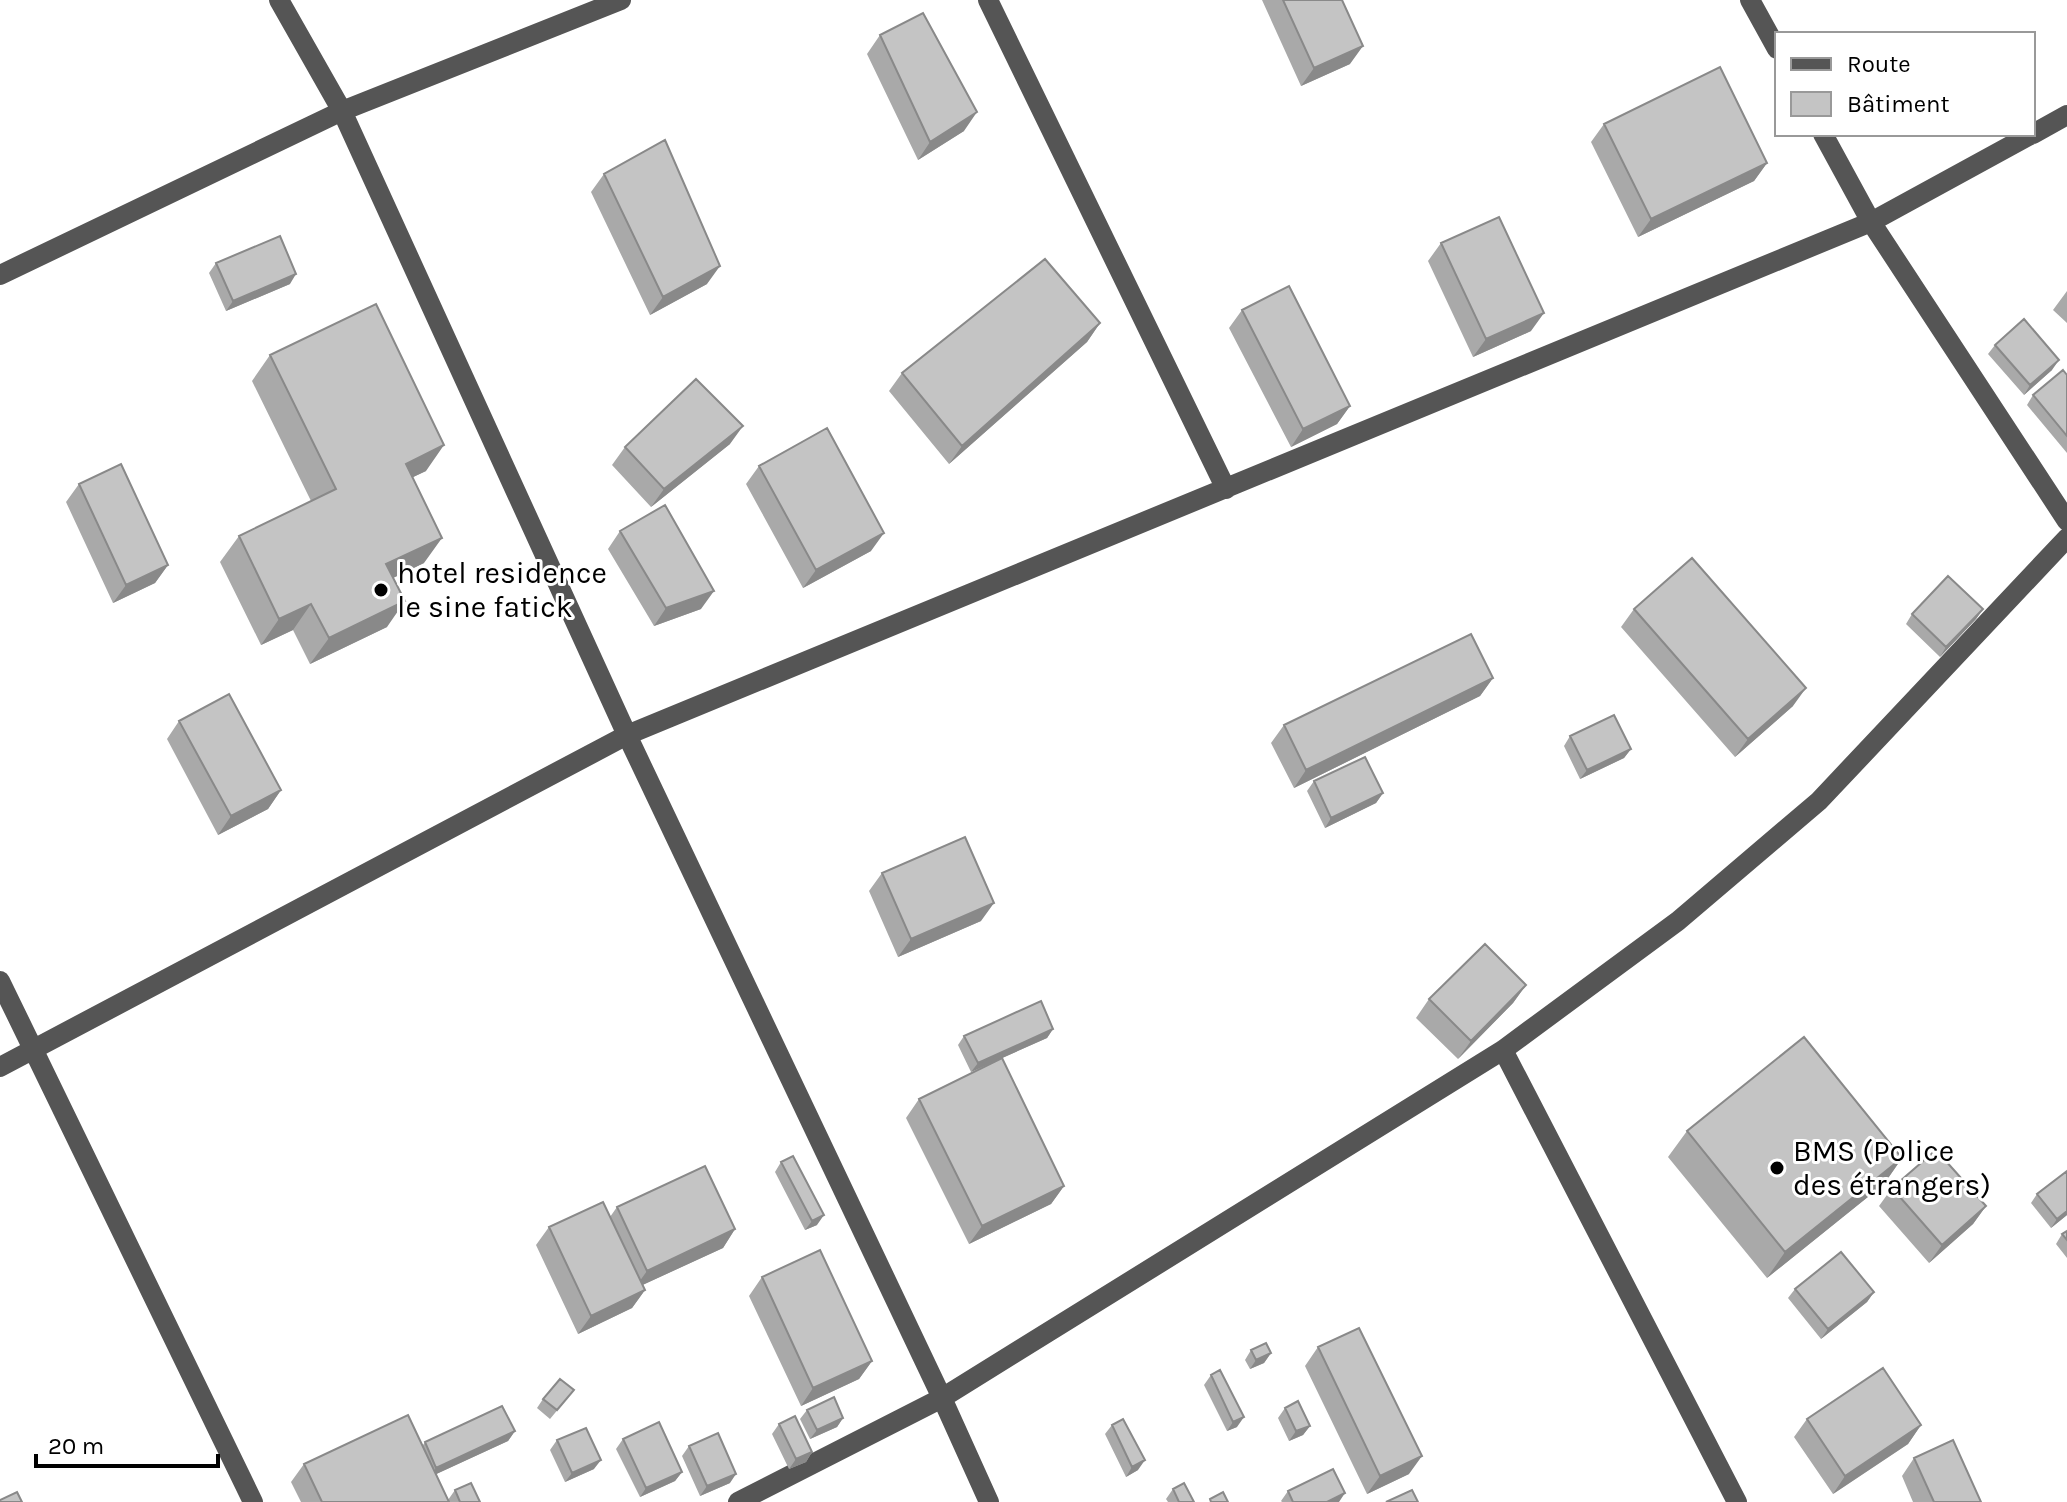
<svg xmlns="http://www.w3.org/2000/svg" width="2067" height="1502" font-family="Karla,sans-serif">
<style>
.lines{fill:none;stroke-linecap:round;stroke-linejoin:round}
.minor{stroke:#555;stroke-width:20}
.wall{fill:#a9a9a9}
.shaded-wall{fill:#898989}
.building{fill:#c4c4c4;stroke:#898989;stroke-width:2}
.poi-dot{fill:#000;stroke:#fff;stroke-width:3}
.labels{text-anchor:middle;stroke-width:6;stroke-linejoin:round;paint-order:stroke}
.poi-label{font-size:30px;fill:#000;stroke:#fff;text-anchor:start}
</style>
<rect width="100%" height="100%" fill="#fff"/>
<g class="lines">
<path class="minor" d="M279 0 342 111 627 735 942 1398 989 1502
M988 0 1226 489
M1750 0 1777 49
M1823 134 1871 222 2067 521
M2033 134 2067 115
M0 275 342 111 621 0
M0 981 253 1502
M1503 1050 1737 1502
M0 1067 627 735 1871 222 2032 134
M738 1502 942 1398 1503 1050 1678 921 1819 801 2067 538"/>
</g>
<path class="wall" d="M1262 0H1342L1350 64 1301 86Z
M880 35 964 131 918 160 867 54Z
M1604 124 1767 163 1754 181 1638 237 1591 142Z
M604 174 707 284 650 315 591 192Z
M1441 243 1531 331 1473 357 1428 261Z
M216 263 290 284 226 311 209 273Z
M2067 291V323L2053 310Z
M1242 310 1350 406 1337 424 1291 447 1229 328Z
M1100 323 1087 342 949 464 889 391 902 373Z
M1995 345 2052 370 2024 395 1988 354Z
M270 355 426 471 413 477 424 563 393 578 387 627 310 664 293 630 261 645 220 562 239 536 311 501 252 381Z
M2067 375V453L2027 405 2033 395Z
M730 444 651 507 612 465 625 447Z
M759 466 871 551 803 588 746 484Z
M79 484 168 565 155 583 113 603 66 502Z
M620 531 701 609 654 626 608 549Z
M1634 609 1793 706 1735 757 1621 627Z
M1983 609 1976 619 1940 657 1906 624 1912 614Z
M1493 678 1480 696 1294 788 1271 743 1284 725Z
M179 721 281 790 268 809 218 835 167 739Z
M1570 736 1631 749 1624 758 1580 779 1564 746Z
M1314 781 1383 793 1376 803 1325 828 1307 791Z
M882 873 981 921 898 957 869 891Z
M1526 985 1513 1003 1458 1059 1416 1018 1429 999Z
M1053 1029 1047 1038 1002 1058 1064 1186 1051 1204 969 1244 906 1118 919 1099 1001 1059 971 1072 958 1045 964 1036Z
M1687 1131 1902 1158 1884 1184 1767 1278 1668 1157Z
M781 1162 817 1225 805 1230 775 1172Z
M1892 1188 1986 1206 1973 1224 1929 1263 1879 1206Z
M2037 1194 2067 1215 2051 1228 2031 1203Z
M617 1207 735 1229 723 1248 642 1285 645 1290 632 1308 578 1334 536 1245 549 1227 610 1217Z
M2067 1231V1258L2056 1244 2062 1234Z
M762 1277 872 1361 859 1379 801 1406 749 1296Z
M1795 1289 1874 1292 1867 1302 1821 1339 1788 1298Z
M1318 1347 1409 1474 1367 1494 1305 1366Z
M1251 1350 1271 1353 1264 1363 1250 1369 1245 1360Z
M1211 1375 1237 1427 1227 1431 1204 1385Z
M574 1390 550 1419 537 1408 543 1399Z
M1285 1408 1310 1426 1303 1435 1289 1441 1278 1418Z
M807 1410 843 1418 837 1427 810 1439 800 1419Z
M1807 1419 1921 1425 1908 1444 1833 1494 1794 1437Z
M779 1424 812 1452 806 1462 789 1469 772 1434Z
M1112 1425 1138 1470 1126 1477 1105 1434Z
M515 1431 508 1441 436 1474 449 1502H301L291 1482 304 1464 423 1445 425 1442Z
M623 1439 682 1472 675 1481 640 1497 616 1449Z
M557 1440 594 1469 565 1482 550 1450Z
M689 1446 730 1483 700 1496 682 1456Z
M1914 1458 1981 1502H1913L1902 1476Z
M1173 1489 1194 1502H1168L1166 1499Z
M455 1490 480 1502H449L448 1500Z
M1288 1491 1339 1502H1282L1281 1501Z"/>
<path class="shaded-wall" d="M1363 46 1350 64 1301 86 1314 68Z
M977 112 964 131 918 160 930 142Z
M1767 163 1754 181 1638 237 1651 219Z
M720 266 707 284 650 315 663 297Z
M296 274 290 284 226 311 233 301Z
M1544 313 1531 331 1473 357 1486 339Z
M1100 323 1087 342 949 464 962 446Z
M2059 360 2052 370 2024 395 2030 385Z
M1350 406 1337 424 1291 447 1303 429Z
M743 426 730 444 651 507 664 489Z
M444 445 426 471 388 489 406 464Z
M884 533 871 551 803 588 816 570Z
M442 538 424 563 368 590 386 564Z
M168 565 155 583 113 603 126 585Z
M714 591 701 609 654 626 666 608Z
M405 601 387 627 310 664 329 638Z
M311 604 293 630 261 645 279 619Z
M1983 609 1976 619 1940 657 1946 647Z
M1493 678 1480 696 1294 788 1306 770Z
M1806 688 1793 706 1735 757 1748 739Z
M1631 749 1624 758 1580 779 1587 770Z
M281 790 268 809 218 835 231 816Z
M1383 793 1376 803 1325 828 1331 818Z
M994 903 981 921 898 957 911 939Z
M1526 985 1513 1003 1458 1059 1471 1041Z
M1053 1029 1047 1038 971 1072 978 1063Z
M1902 1158 1884 1184 1767 1278 1785 1252Z
M1064 1186 1051 1204 969 1244 982 1226Z
M1986 1206 1973 1224 1929 1263 1942 1245Z
M2067 1211V1215L2051 1228 2057 1219Z
M824 1215 817 1225 805 1230 812 1221Z
M735 1229 723 1248 634 1289 647 1271Z
M645 1290 632 1308 578 1334 591 1316Z
M1874 1292 1867 1302 1821 1339 1828 1329Z
M1271 1353 1264 1363 1250 1369 1256 1360Z
M872 1361 859 1379 801 1406 813 1388Z
M1244 1417 1237 1427 1227 1431 1233 1422Z
M843 1418 837 1427 810 1439 817 1430Z
M1921 1425 1908 1444 1833 1494 1845 1476Z
M1310 1426 1303 1435 1289 1441 1296 1431Z
M515 1431 508 1441 430 1477 436 1468Z
M812 1452 806 1462 789 1469 796 1459Z
M1422 1456 1409 1474 1367 1494 1380 1476Z
M601 1460 594 1469 565 1482 572 1473Z
M1145 1460 1138 1470 1126 1477 1132 1467Z
M682 1472 675 1481 640 1497 646 1488Z
M736 1474 730 1483 700 1496 707 1486Z
M1345 1493 1339 1502H1327Z"/>
<path class="building" d="M1283 0H1342L1363 46 1314 68Z
M923 13 977 112 930 142 880 35Z
M1720 67 1767 163 1651 219 1604 124Z
M665 140 720 266 663 297 604 174Z
M1499 217 1544 313 1486 339 1441 243Z
M280 236 296 274 233 301 216 263Z
M1045 259 1100 323 962 446 902 373Z
M1289 286 1350 406 1303 429 1242 310Z
M376 304 444 445 406 464 442 538 386 564 405 601 329 638 311 604 279 619 239 536 336 489 270 355Z
M2024 319 2059 360 2030 385 1995 345Z
M2063 370 2067 375V436L2033 395Z
M696 379 743 426 664 489 625 447Z
M827 428 884 533 816 570 759 466Z
M121 464 168 565 126 585 79 484Z
M665 505 714 591 666 608 620 531Z
M1692 558 1806 688 1748 739 1634 609Z
M1948 576 1983 609 1946 647 1912 614Z
M1471 634 1493 678 1306 770 1284 725Z
M229 694 281 790 231 816 179 721Z
M1614 715 1631 749 1587 770 1570 736Z
M1365 757 1383 793 1331 818 1314 781Z
M965 837 994 903 911 939 882 873Z
M1485 944 1526 985 1471 1041 1429 999Z
M1041 1001 1053 1029 978 1063 964 1036Z
M1804 1037 1902 1158 1785 1252 1687 1131Z
M1002 1058 1064 1186 982 1226 919 1099Z
M1936 1150 1986 1206 1942 1245 1892 1188Z
M793 1156 824 1215 812 1221 781 1162Z
M705 1166 735 1229 647 1271 617 1207Z
M2067 1171V1211L2057 1219 2037 1194Z
M603 1202 645 1290 591 1316 549 1227Z
M2067 1231V1240L2062 1234Z
M820 1250 872 1361 813 1388 762 1277Z
M1841 1252 1874 1292 1828 1329 1795 1289Z
M1359 1328 1422 1456 1380 1476 1318 1347Z
M1266 1343 1271 1353 1256 1360 1251 1350Z
M1883 1368 1921 1425 1845 1476 1807 1419Z
M1220 1370 1244 1417 1233 1422 1211 1375Z
M560 1379 574 1390 557 1410 543 1399Z
M834 1397 843 1418 817 1430 807 1410Z
M1298 1401 1310 1426 1296 1431 1285 1408Z
M502 1406 515 1431 436 1468 425 1442Z
M408 1415 449 1502H322L304 1464Z
M795 1416 812 1452 796 1459 779 1424Z
M1123 1419 1145 1460 1132 1467 1112 1425Z
M659 1422 682 1472 646 1488 623 1439Z
M586 1428 601 1460 572 1473 557 1440Z
M718 1433 736 1474 707 1486 689 1446Z
M1953 1440 1981 1502H1934L1914 1458Z
M1333 1469 1345 1493 1327 1502H1293L1288 1491Z
M471 1483 480 1502H460L455 1490Z
M1184 1483 1194 1502H1179L1173 1489Z
M1412 1490 1418 1502H1386Z
M17 1492 22 1502H0V1500Z
M1223 1492 1228 1502H1211L1210 1499Z"/>
<g class="poi-dot">
<circle cx="381" cy="590" r="8"/>
<circle cx="1777" cy="1168" r="8"/>
</g>
<g class="labels">
<g class="poi-label">
<text x="397" y="583">hotel residence<tspan x="397" dy="34">le sine fatick</tspan></text>
<text x="1793" y="1161">BMS (Police<tspan x="1793" dy="34">des étrangers)</tspan></text>
</g>
</g>
<rect x="1775" y="32" width="260" height="104" fill="#ffffff" stroke="#999999" stroke-width="2"/>
<rect x="1791" y="58" width="40" height="12" fill="#555555" stroke="#999999" stroke-width="2"/>
<text x="1847" y="72" font-size="24" fill="#000000">Route</text>
<rect x="1791" y="92" width="40" height="24" fill="#c4c4c4" stroke="#999999" stroke-width="2"/>
<text x="1847" y="112" font-size="24" fill="#000000">Bâtiment</text>
<path d="M36 1454v12h182v-12" fill="none" stroke="#000000" stroke-width="4"/>
<text x="48" y="1454" font-size="24" fill="#000000" stroke="#ffffff" stroke-width="6" paint-order="stroke">20 m</text>
</svg>
